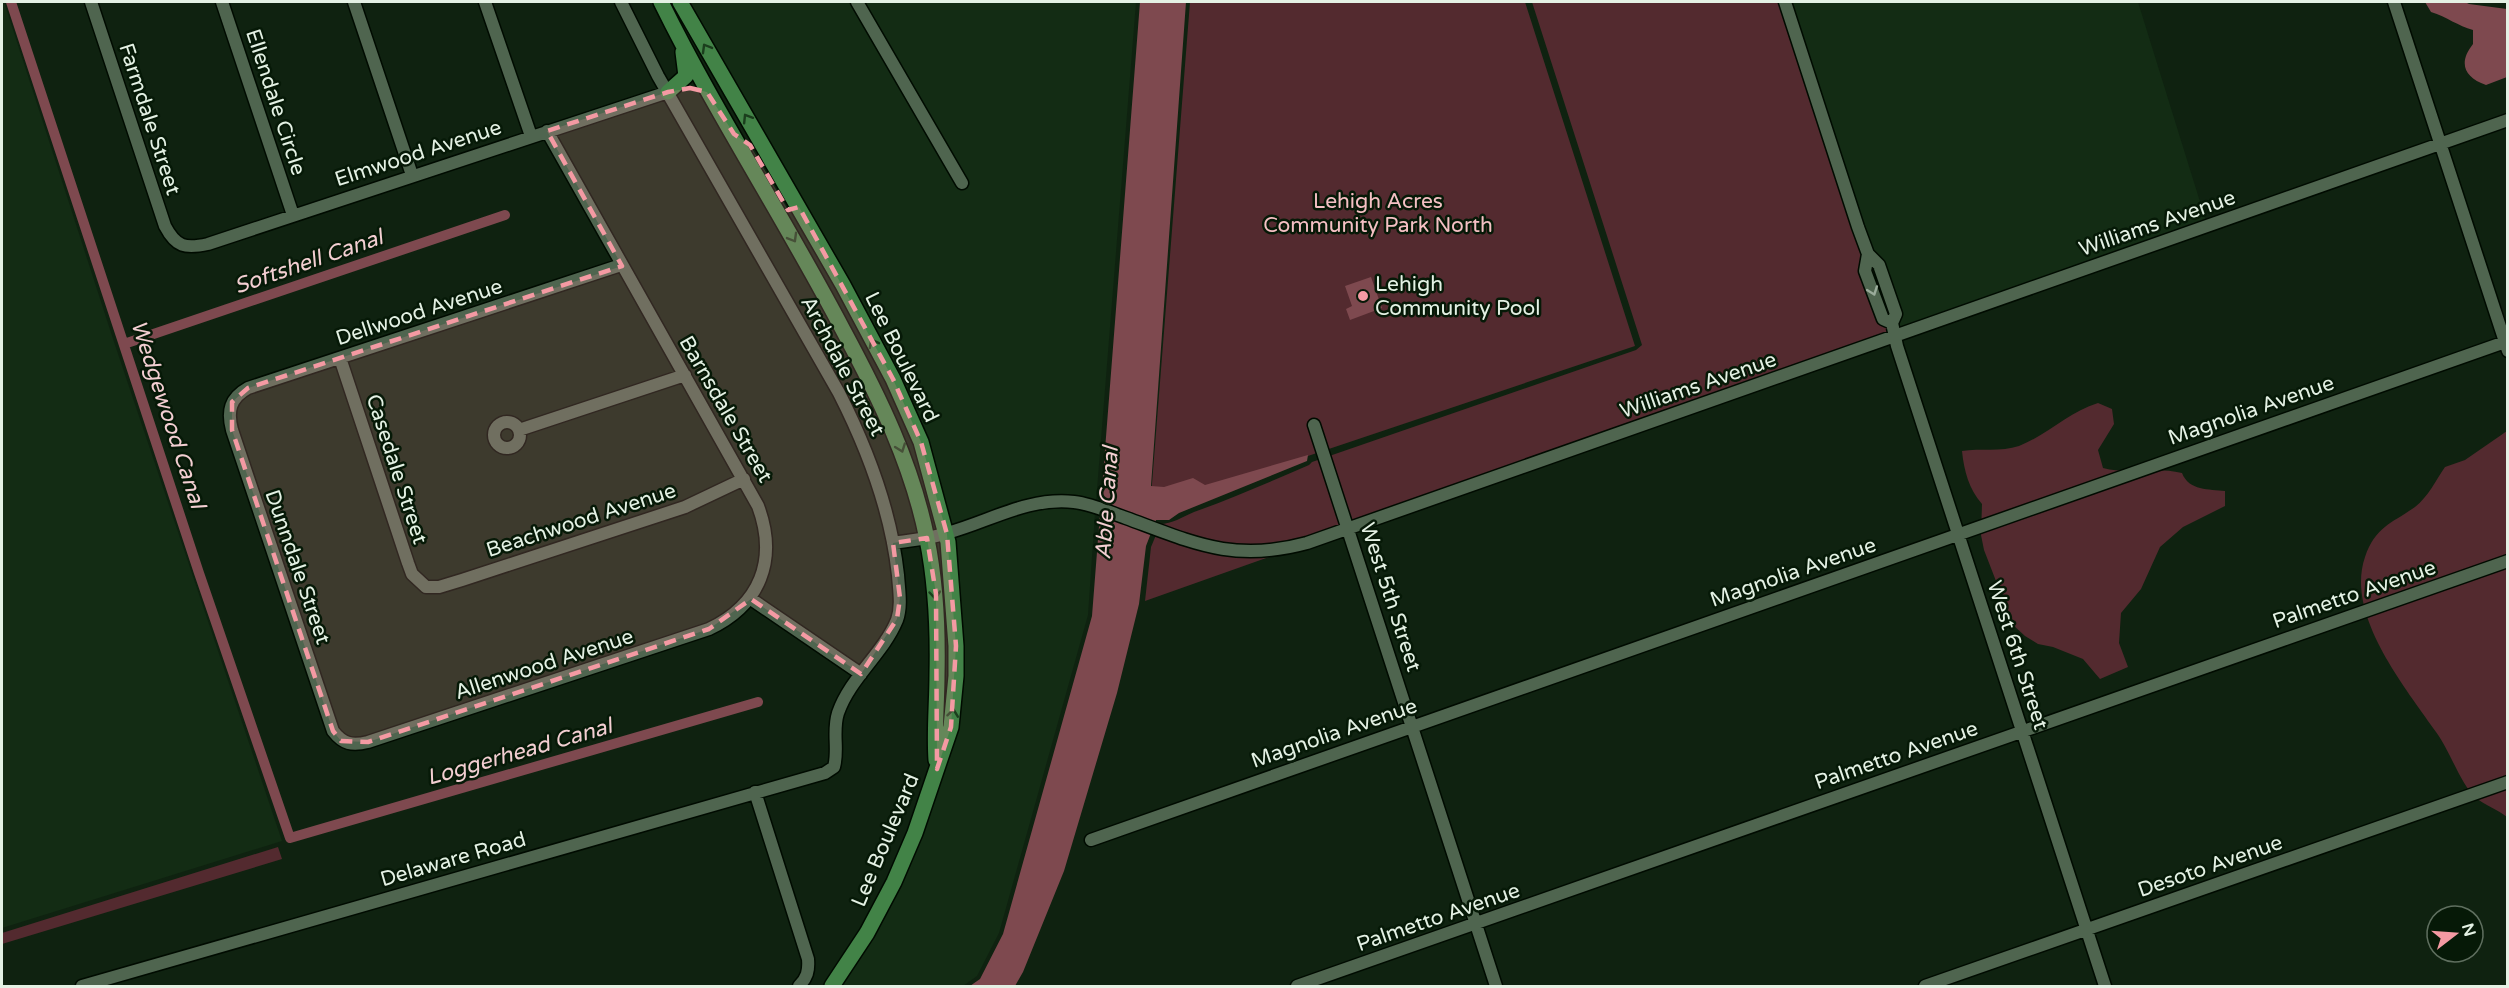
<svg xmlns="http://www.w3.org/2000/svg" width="2509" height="988" font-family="'Varela Round',sans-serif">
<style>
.built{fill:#132c14}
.green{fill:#532a2f}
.water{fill:#7e494f}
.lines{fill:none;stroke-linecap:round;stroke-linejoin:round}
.canal{stroke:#7e494f;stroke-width:10}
.minor-casing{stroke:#000b00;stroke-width:15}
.major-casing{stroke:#000b00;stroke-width:18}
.minor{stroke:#4f654f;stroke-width:12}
.major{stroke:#428347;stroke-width:15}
.oneway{stroke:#1b3e1d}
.oneway2{stroke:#9aab9a}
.marked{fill:#f49aa3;fill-opacity:0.2;stroke:#f49aa3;stroke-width:4.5;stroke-dasharray:12 8;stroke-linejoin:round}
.poi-dot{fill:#f49aa3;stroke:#061907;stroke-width:2}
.labels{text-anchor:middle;stroke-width:5;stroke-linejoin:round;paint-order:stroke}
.street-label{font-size:21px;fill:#e4f1e4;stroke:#061907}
.park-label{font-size:21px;fill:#f5c0c4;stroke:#061907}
.poi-label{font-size:21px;fill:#e4f1e4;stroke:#061907;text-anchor:start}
.water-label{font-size:22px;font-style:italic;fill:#f3cfd2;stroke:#061907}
</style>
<rect width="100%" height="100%" fill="#0f2210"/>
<path class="built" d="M2 2H4L115 345 282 841 2 928Z
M9 2H13L74 189 71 191Z
M687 2H1136L1096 502 1076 497 1035 498 951 527 936 469Z
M1787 2H2138L2206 221 1893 331Z
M1050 506 1074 507 1095 513 1088 615 999 933 977 976 963 986H840L956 728 953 537 1024 511Z"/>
<path class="green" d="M1190 2H1525L1635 346 1150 509Z
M1532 2H1787L1893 331 1306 539 1252 548 1203 540 1160 524C1172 524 1182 517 1194 512 1233 498 1270 482 1309 465L1312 462 1636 350 1642 345Z
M2098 403 2112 409 2114 424 2098 450 2103 468C2130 475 2154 466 2182 473 2189 491 2209 489 2225 491V506L2183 527 2160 547 2141 589 2121 613 2119 643 2128 667 2100 679 2083 659 2053 647 2038 644 2025 636 2013 625 1984 550 1981 535 1982 504C1969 489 1964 471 1962 451 1980 448 2001 452 2019 446 2047 435 2069 412 2098 403Z
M2507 431V817C2498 810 2485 805 2476 798 2461 785 2449 749 2436 732 2405 687 2345 615 2365 557 2376 526 2391 524 2415 507 2428 497 2436 480 2445 467L2465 460Z
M1156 535C1194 548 1228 559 1269 557L1145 601 1151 547Z
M278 847 282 859 2 944V933Z"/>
<path class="water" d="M1140 2H1186L1151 486 1164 487 1193 478 1205 485 1308 455 1307 461 1179 513 1169 520H1156L1146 546 1139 604 1117 693 1064 871 1023 972 1015 986H970L980 979 1003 934 1092 616Z
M2425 2H2465L2469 4 2507 9V77L2486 85C2464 77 2458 63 2473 44V30C2458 26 2447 17 2431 12Z
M1371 277 1382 308 1350 320 1346 309 1352 306 1345 286Z"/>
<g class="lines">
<path class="canal" d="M11 2 199 573 290 838 758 702
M124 344 505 215"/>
<g class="minor-casing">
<path id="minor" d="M91 2 165 226C176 247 185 249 208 244L668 92
M222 2 293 215
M354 2 412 175
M485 2 531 136
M857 2 962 183
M1785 2 1858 227 1868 254 1879 265 1896 314 1892 323 1897 346 2105 986
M2394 2 2508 351
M547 131 758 506C778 560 760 605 709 629L368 742C352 746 343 744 333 731L232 430C227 411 230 398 248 388L621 265
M1868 254 1865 271 1883 319 1892 323
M340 358 408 563 412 574 426 587H439L462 580 685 507 744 479
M494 435a13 13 0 1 1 26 0a13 13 0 1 1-26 0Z
M1314 425 1496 986
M519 430 685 375
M893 543C911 540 930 539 947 533 991 521 1027 497 1074 502 1092 504 1109 512 1126 518 1194 543 1234 563 1307 543L2508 120
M751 599 861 674
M755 792 808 959C809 971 807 978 799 986
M1091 840 2508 341
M82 986 825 773 834 767C839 749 832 732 838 713 850 678 883 654 897 620 902 606 899 590 898 575 891 511 868 450 839 393L658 76 621 2
M1297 986 2508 561
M1925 986 2508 782"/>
</g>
<g class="major-casing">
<path id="major" d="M661 2C716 114 785 219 843 330 879 397 912 464 927 539 936 584 938 629 937 674 937 703 934 731 936 760
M680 2 843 285 893 379 921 442 948 542 956 646V676L951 727 915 833 894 882 867 933 832 986
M668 92 686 76 683 52"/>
</g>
<use href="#minor" class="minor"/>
<use href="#major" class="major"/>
</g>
<defs><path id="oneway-chevron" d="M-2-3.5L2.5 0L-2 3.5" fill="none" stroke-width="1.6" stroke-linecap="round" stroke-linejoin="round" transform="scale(1.5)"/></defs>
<g class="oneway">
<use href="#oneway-chevron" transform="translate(706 48) rotate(-120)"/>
<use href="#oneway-chevron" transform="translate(747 118) rotate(-122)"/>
<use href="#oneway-chevron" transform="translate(793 238) rotate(60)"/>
<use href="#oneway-chevron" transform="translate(873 343) rotate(-118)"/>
<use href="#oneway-chevron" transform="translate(901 448) rotate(70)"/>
<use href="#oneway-chevron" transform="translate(935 595) rotate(85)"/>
<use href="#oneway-chevron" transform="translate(953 713) rotate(-83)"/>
</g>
<use class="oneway2" href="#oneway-chevron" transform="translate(1873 291) rotate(70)"/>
<path class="marked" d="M690 88 707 92 734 134 750 145 788 210 799 207 893 379 921 442 947 534 956 646 951 727 937 769 936 594 927 538 893 543 900 598 897 619 861 674 751 599 709 629 368 742 341 741 333 731 232 430V402L248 388 622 266 547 131 668 92Z"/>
<circle class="poi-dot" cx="1363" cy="296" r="6"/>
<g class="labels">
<g class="street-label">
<text transform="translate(276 102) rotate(72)" y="7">Ellendale Circle</text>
<text transform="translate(150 119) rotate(72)" y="7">Farmdale Street</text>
<text transform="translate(418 153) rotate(-18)" y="7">Elmwood Avenue</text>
<text transform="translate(2157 223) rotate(-19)" y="7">Williams Avenue</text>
<text transform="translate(419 312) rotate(-18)" y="7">Dellwood Avenue</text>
<text transform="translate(902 357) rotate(64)" y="7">Lee Boulevard</text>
<text transform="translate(843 366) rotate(62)" y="7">Archdale Street</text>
<text transform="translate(1698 385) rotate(-19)" y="7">Williams Avenue</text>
<text transform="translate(726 409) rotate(60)" y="7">Barnsdale Street</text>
<text transform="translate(2251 410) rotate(-19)" y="7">Magnolia Avenue</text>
<text transform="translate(397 469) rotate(72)" y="7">Casedale Street</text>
<text transform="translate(581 520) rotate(-18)" y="7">Beachwood Avenue</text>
<text transform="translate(298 567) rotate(71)" y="7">Dunndale Street</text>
<text transform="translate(1793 572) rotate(-19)" y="7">Magnolia Avenue</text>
<text transform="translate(2354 594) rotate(-19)" y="7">Palmetto Avenue</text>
<text transform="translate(1391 597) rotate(72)" y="7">West 5th Street</text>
<text transform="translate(2018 655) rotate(72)" y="7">West 6th Street</text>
<text transform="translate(544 664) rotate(-18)" y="7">Allenwood Avenue</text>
<text transform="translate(1334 733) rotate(-19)" y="7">Magnolia Avenue</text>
<text transform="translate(1896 755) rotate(-19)" y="7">Palmetto Avenue</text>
<text transform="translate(885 840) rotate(-67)" y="7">Lee Boulevard</text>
<text transform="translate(453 859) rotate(-16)" y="7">Delaware Road</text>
<text transform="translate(2210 866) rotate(-19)" y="7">Desoto Avenue</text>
<text transform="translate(1438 917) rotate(-19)" y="7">Palmetto Avenue</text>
</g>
<g class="park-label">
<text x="1378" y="208">Lehigh Acres<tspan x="1378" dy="24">Community Park North</tspan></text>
</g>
<g class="poi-label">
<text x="1375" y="291">Lehigh<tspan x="1375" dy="24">Community Pool</tspan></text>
</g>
<g class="water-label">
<text transform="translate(308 261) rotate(-19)" y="8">Softshell Canal</text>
<text transform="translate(169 414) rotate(72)" y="8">Wedgewood Canal</text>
<text transform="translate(1106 503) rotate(-86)" y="8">Able Canal</text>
<text transform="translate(519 751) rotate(-16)" y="8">Loggerhead Canal</text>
</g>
</g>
<rect width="2509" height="988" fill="none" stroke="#e4f1e4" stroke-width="6"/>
<g transform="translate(2455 934) rotate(73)"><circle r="28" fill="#061907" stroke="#5f6f5f" stroke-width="1.5"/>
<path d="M0-4.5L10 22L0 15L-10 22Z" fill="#f49aa3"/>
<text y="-9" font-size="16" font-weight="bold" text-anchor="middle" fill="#e4f1e4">N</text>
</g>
</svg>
